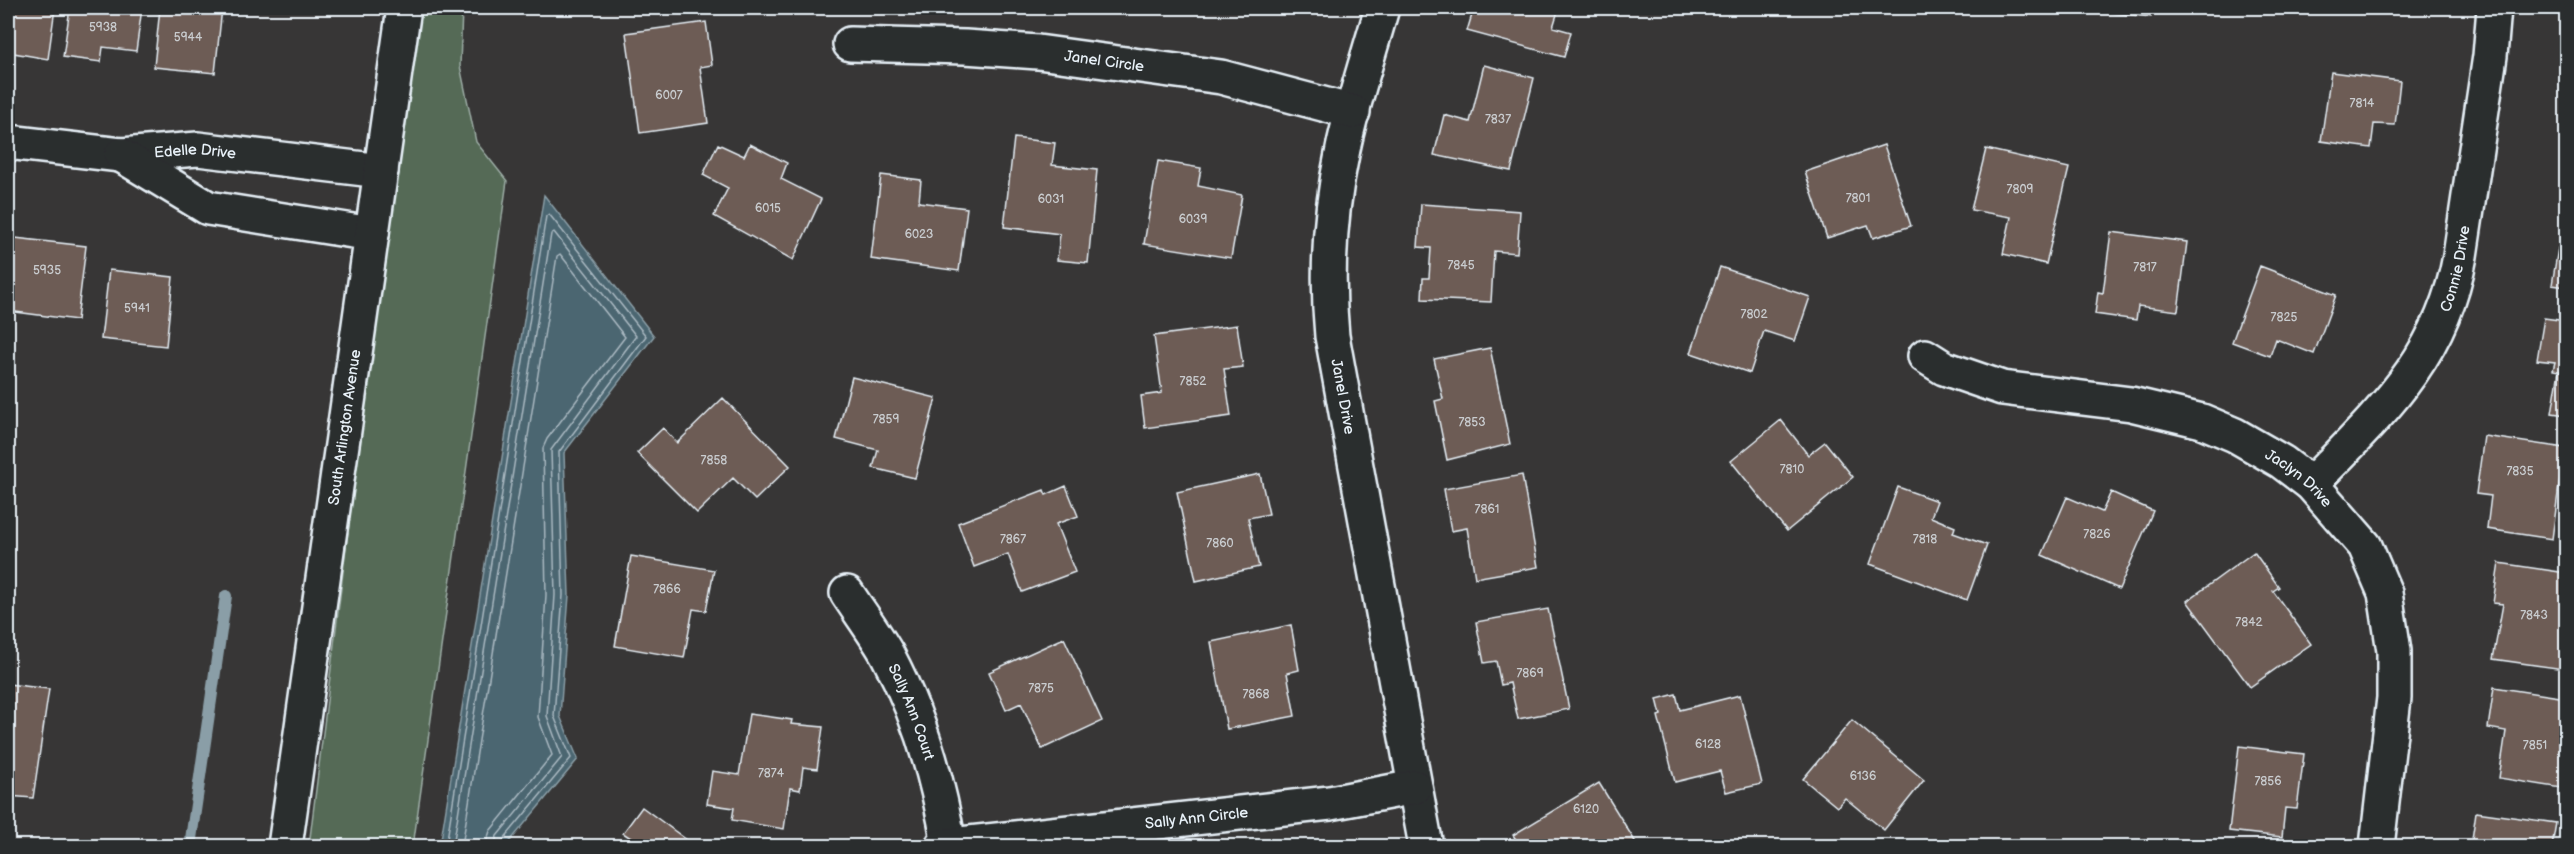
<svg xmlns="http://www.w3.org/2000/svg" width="2574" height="854" font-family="'Balsamiq Sans',sans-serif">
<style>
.green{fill:#546a56;stroke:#9eaea7;stroke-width:1.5}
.water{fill:#4c6671;stroke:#8a9ea7;stroke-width:1.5}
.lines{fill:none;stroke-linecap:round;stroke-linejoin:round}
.shore{stroke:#aab9c2;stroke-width:1.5}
.stream{stroke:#8a9ea7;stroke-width:12}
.building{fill:#6d5c55;stroke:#e8f1f8;stroke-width:1.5}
.minor-casing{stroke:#e8f1f8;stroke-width:38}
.minor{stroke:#2a2d2e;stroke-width:33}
.labels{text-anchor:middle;stroke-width:6;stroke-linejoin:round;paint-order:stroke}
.number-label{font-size:12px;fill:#c9cccf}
.street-label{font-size:15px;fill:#e8f1f8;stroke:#2a2d2e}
</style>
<rect width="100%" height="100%" fill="#373636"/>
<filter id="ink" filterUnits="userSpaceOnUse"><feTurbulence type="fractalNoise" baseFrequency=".0167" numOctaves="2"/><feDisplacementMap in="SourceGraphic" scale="12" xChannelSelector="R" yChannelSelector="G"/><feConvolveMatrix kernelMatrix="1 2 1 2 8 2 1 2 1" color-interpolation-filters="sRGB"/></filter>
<g filter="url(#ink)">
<path class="green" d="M419 8H462L460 66 476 142 507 181 413 846H309L377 298Z"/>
<path class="water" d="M544 195 654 336 564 453 569 595 560 716 578 759 506 846H440Z"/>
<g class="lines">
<path class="shore" d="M446 846 546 216 549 214 646 336 559 452 563 595 554 716 571 758 503 840 502 846
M453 846 551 234 554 232 636 336 551 450 555 595 547 716 562 757 497 836 494 846
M462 846 557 256 560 254 625 337 547 439 543 448 546 595 538 717 552 755 490 831 485 846"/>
<path class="stream" d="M190 846 226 596"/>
</g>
<path class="building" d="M8 8H55L48 59 8 52Z
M70 8H142L136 51 103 47 101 62 63 57Z
M160 8H222L215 73 154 67Z
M1474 8H1559L1553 27 1571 32 1564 57 1467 31Z
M2060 8H2152L2151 17Z
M706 22 712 65 700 67 708 123 640 133 626 33Z
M1484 65 1534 78 1511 171 1434 155 1444 115 1470 122Z
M2331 72 2400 81 2395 125 2374 124 2371 148 2321 141Z
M1014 138 1055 143 1052 165 1097 170 1088 263 1057 260 1060 234 1004 227Z
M718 144 744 156 750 144 787 163 781 179 821 199 793 260 714 216 728 188 703 175Z
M1884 145 1911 226 1873 238 1868 225 1827 238 1805 172Z
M1986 149 2069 168 2046 264 2003 254 2011 217 1971 210Z
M1158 161 1201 168 1198 186 1242 195 1231 258 1144 244Z
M881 175 921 180 919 202 967 208 959 271 871 259Z
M1421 204 1520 211 1517 253 1494 251 1491 302 1422 299 1423 278H1429L1431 248 1418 247Z
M2111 232 2187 242 2178 311 2138 306 2136 320 2095 314 2098 292 2103 293Z
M15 238 86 246 77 320 8 311Z
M2558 248 2566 249V287L2552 285Z
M2260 266 2336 295 2314 354 2276 339 2270 356 2232 342Z
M1720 267 1810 297 1795 341 1764 331 1750 373 1691 353Z
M109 270 173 277 166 346 101 339Z
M2544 318 2566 321V415L2552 413 2559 371 2553 370 2555 362 2537 360Z
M1237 325 1243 367 1224 369 1231 416 1145 428 1141 396 1162 393 1154 336Z
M1490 348 1510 444 1447 460 1435 401 1443 399 1434 359Z
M852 377 936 398 915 478 873 468 878 450 836 439Z
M723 398 790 466 755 500 733 478 697 513 637 453 663 428 677 443Z
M1781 420 1808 455 1825 442 1853 477 1787 531 1731 461Z
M2484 436 2564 448 2552 539 2487 529 2491 496 2476 494Z
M1260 474 1269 514 1248 518 1259 567 1196 581 1177 492Z
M1522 475 1538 567 1475 578 1467 528 1451 531 1444 489Z
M1066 486 1078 516 1056 524 1075 572 1022 592 1008 554 974 567 958 523 1044 490 1046 495Z
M1898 487 1937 501 1931 517 1955 527 1953 533 1987 545 1967 600 1870 564Z
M2111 492 2153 511 2119 589 2042 555 2067 497 2102 512Z
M2254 552 2279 587 2273 591 2311 644 2250 687 2187 601Z
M631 556 714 570 706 611 693 609 684 658 615 646Z
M2499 563 2566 573V648L2564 669 2493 659 2503 604 2493 603Z
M1548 609 1569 709 1518 719 1510 683 1501 685 1496 661 1484 663 1476 622Z
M1291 625 1299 670 1287 673 1295 716 1227 729 1211 642Z
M1064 638 1102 721 1042 749 1021 703 1006 710 989 672Z
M8 684 49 689 33 798 8 796Z
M2494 687 2566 698V760L2562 788 2499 778 2506 731 2488 728Z
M1676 694 1680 710 1740 695 1762 784 1726 792 1720 771 1675 782 1658 716 1661 715 1657 699Z
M749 714 792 720 791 724 823 727 817 769 803 767 800 790 790 788 784 829 732 820 734 808 707 804 712 771 739 775Z
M1852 720 1924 780 1884 830 1845 798 1837 807 1803 779Z
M2239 746 2304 754 2297 809 2285 808 2282 837 2229 831Z
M1599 783 1638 846H1520L1513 835Z
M642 807 695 846H643L623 833Z
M2476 812 2556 823 2552 846H2471Z"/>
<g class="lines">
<g class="minor-casing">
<g id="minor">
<path id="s1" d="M1382 8C1369 54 1353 101 1343 149 1330 210 1326 274 1332 336L1426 846"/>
<path id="s2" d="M850 44 965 47 1038 52 1221 77 1353 112"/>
<path id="s3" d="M8 142 121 155 198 149 381 171"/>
<path d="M121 155 208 208 372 234"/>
<path id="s4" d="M1925 356 1944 368 2002 388 2131 404 2202 421 2235 435 2282 462 2311 484 2365 546 2385 593 2394 651V698L2377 846"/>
<path id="s5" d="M2311 484C2380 413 2442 358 2460 256L2490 56 2494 8"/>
<path id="s6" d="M847 593C860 613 875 633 887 654 919 714 938 778 949 845"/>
<path id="s7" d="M285 846 404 8"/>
<path id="s8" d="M942 846 1330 803 1415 787"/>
</g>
</g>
<use href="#minor" class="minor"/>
</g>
</g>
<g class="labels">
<g class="number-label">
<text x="103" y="31">5938</text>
<text x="188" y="41">5944</text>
<text x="669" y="99">6007</text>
<text x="2362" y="107">7814</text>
<text x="1498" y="123">7837</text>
<text x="2020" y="193">7809</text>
<text x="1858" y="202">7801</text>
<text x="1051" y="203">6031</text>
<text x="768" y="212">6015</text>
<text x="1193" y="223">6039</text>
<text x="919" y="238">6023</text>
<text x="1461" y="269">7845</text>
<text x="2145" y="271">7817</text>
<text x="47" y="274">5935</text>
<text x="137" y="312">5941</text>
<text x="1754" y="318">7802</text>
<text x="2284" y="321">7825</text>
<text x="1193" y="385">7852</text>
<text x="886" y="423">7859</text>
<text x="1472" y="426">7853</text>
<text x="714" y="464">7858</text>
<text x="1792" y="473">7810</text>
<text x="2520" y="475">7835</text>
<text x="1487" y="513">7861</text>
<text x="2097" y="538">7826</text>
<text x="1013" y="543">7867</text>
<text x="1925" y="543">7818</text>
<text x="1220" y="547">7860</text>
<text x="667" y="593">7866</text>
<text x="2534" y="619">7843</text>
<text x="2249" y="626">7842</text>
<text x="1530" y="677">7869</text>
<text x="1041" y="692">7875</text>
<text x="1256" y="698">7868</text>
<text x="1708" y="748">6128</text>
<text x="2535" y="749">7851</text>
<text x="771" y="777">7874</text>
<text x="1863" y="780">6136</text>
<text x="2268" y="785">7856</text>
<text x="1586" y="813">6120</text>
</g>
<g class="street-label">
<text dy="5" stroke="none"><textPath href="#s2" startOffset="255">Janel Circle</textPath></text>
<text dy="5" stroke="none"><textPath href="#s3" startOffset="188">Edelle Drive</textPath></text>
<text dy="5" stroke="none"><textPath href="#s5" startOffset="264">Connie Drive</textPath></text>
<text dy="5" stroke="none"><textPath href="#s1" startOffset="396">Janel Drive</textPath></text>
<text dy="5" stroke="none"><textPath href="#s7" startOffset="423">South Arlington Avenue</textPath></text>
<text dy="5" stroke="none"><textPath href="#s4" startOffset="400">Jaclyn Drive</textPath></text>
<text dy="5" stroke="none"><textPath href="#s6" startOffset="136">Sally Ann Court</textPath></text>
<text dy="5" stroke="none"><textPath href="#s8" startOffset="256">Sally Ann Circle</textPath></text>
</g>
</g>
<rect width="2574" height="854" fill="none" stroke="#2a2d2e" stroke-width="30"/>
<rect x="15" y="15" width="2544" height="824" fill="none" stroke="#e8f1f8" stroke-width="2" filter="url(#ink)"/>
</svg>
